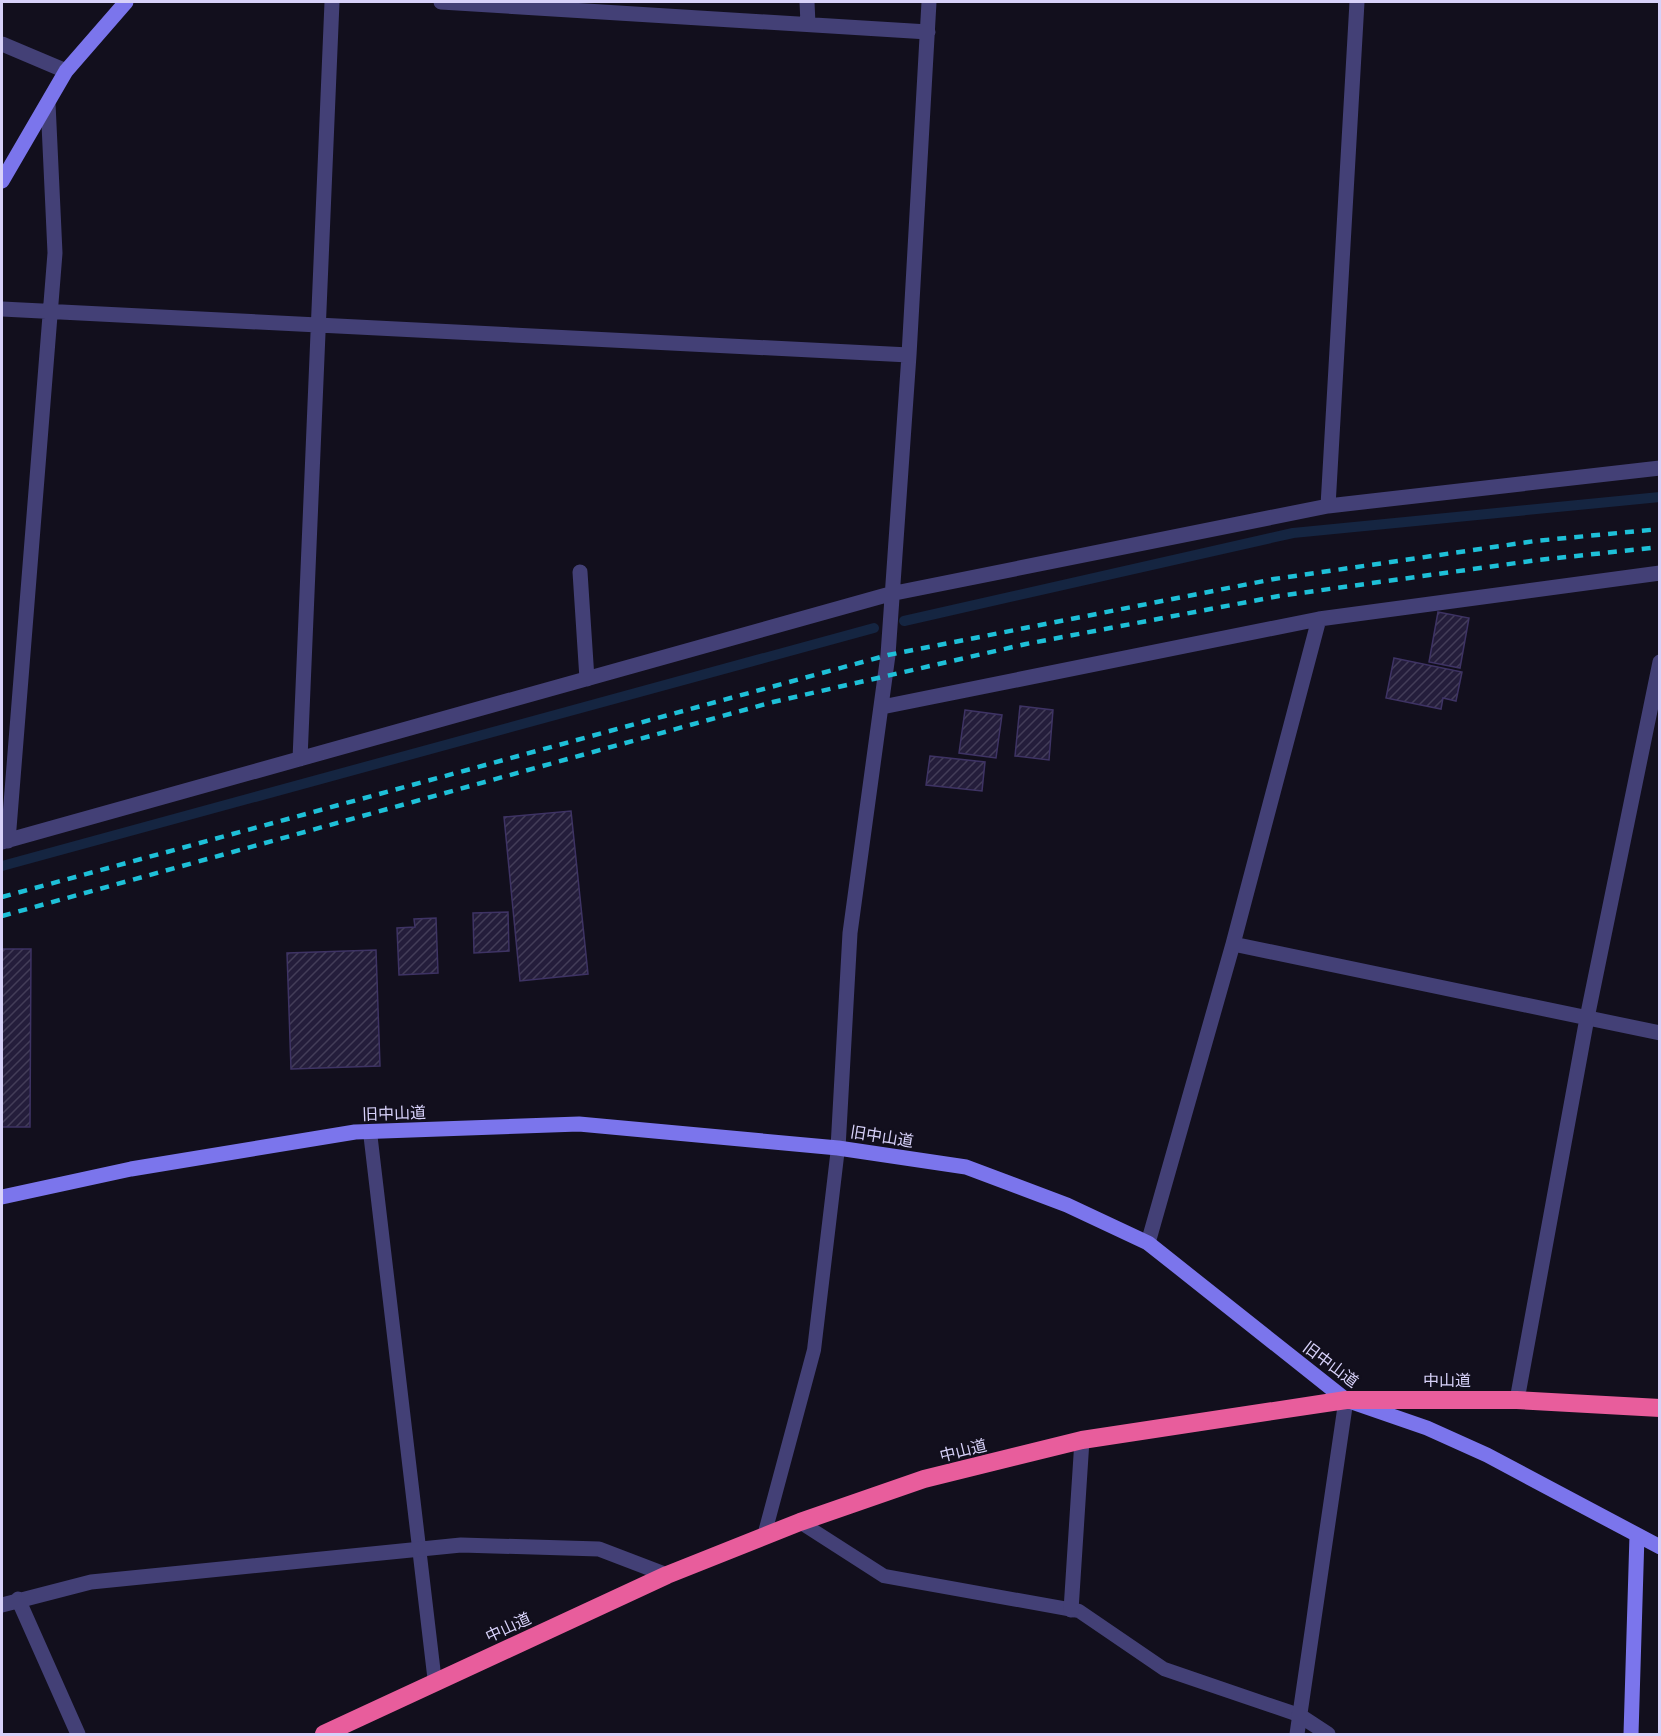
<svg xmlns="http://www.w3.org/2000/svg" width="1661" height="1736" font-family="Montserrat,'Noto Sans JP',sans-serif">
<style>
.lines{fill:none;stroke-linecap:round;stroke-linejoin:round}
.stream{stroke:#152541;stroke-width:10}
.building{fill:url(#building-hatch);stroke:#3e3364;stroke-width:1.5}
.lane{stroke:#434076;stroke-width:14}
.street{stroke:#434076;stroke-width:15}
.secondary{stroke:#7b75ec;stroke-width:15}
.highway{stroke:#e85d9c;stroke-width:18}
.rail{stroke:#1ec0d8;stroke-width:4.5;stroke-dasharray:9 8;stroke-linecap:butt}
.labels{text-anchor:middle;stroke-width:4.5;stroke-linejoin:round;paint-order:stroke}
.street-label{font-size:16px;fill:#d7d1f9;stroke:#120f1d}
</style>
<defs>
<pattern id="building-hatch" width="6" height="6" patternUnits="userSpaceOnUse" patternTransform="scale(1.5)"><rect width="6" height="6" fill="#241d3b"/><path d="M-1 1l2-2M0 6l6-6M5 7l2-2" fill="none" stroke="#433d58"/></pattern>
</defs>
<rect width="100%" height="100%" fill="#120f1d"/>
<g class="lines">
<path class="stream" d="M904 621 1293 533 1660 497
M2 866 874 628"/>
</g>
<path class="building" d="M1438 612 1469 618 1460 668 1429 662Z
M1394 658 1462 672 1456 701 1443 698 1441 709 1386 698Z
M1020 706 1053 710 1049 760 1015 756Z
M965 710 1002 715 996 758 959 753Z
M930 756 985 762 982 791 926 785Z
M571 811 588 974 520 981 504 817Z
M508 912 509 951 474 953 473 913Z
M436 918 438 973 399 975 397 928 415 927 414 919Z
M2 949H31L30 1127H2Z
M376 950 380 1066 291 1069 287 953Z"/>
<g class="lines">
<path class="lane" d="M370 1132 435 1683
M800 1522 884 1576 1079 1611 1164 1669 1299 1715
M764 1536 814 1350 838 1148"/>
<path class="street" d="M441 2 928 32
M807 2 808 24
M2 44 66 71
M2 309 909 355
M1328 506 1357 2
M580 572 587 679
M882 707 1319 619 1660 573
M300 759 332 2
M8 841 55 253 48 103
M2 842 890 594 1328 506 1660 468
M1233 944 1660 1033
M838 1148 850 933 888 655 909 355 929 2
M1148 1243 1233 944 1319 619
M1517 1400 1587 1018 1660 662
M18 1599 78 1734
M2 1605 91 1582 461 1545 599 1549 667 1575
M1071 1610 1082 1440
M1299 1715 1328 1734
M1297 1734 1346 1400"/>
<path class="secondary" d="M2 181 66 71 126 2
M2 1197 131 1169 355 1132 579 1124 838 1148 966 1167 1067 1205 1148 1243 1346 1400 1427 1428 1487 1455 1660 1547
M1631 1734 1637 1535"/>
<path class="highway" d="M324 1734 667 1575 800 1522 924 1479 1082 1440 1346 1400H1517L1660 1408"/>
<path class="rail" d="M2 897 888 655 1274 579 1535 541 1660 529
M2 916 773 702 1026 644 1279 596 1538 560 1660 547"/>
</g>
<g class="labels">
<g class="street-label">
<text transform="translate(394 1113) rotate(-2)" y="6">旧中山道</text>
<text transform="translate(882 1136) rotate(9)" y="6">旧中山道</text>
<text transform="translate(1331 1364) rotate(37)" y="6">旧中山道</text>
<text x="1447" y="1386">中山道</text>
<text transform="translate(963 1450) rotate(-14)" y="6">中山道</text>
<text transform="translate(508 1627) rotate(-25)" y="6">中山道</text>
</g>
</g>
<rect width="1661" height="1736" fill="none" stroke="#d7d1f9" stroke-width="6"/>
</svg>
